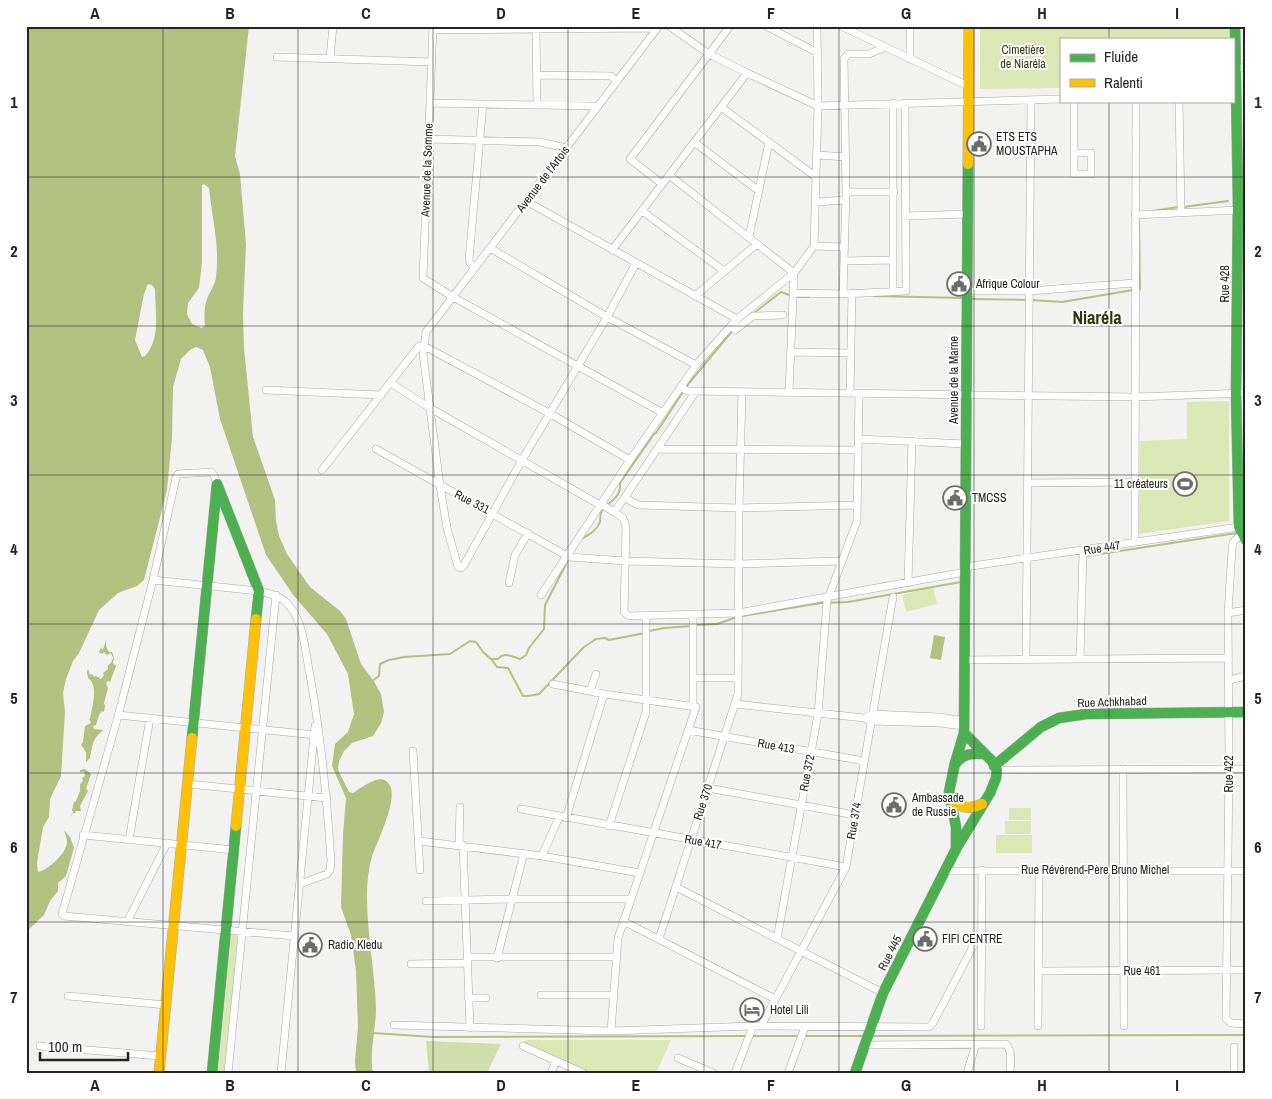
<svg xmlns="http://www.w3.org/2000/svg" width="1272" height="1099" font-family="'Archivo Narrow',sans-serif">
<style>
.green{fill:#dbe8b6}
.forest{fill:#d1ddaa}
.water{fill:#b2c080;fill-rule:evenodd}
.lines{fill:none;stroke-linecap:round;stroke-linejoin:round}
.stream{stroke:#b2c080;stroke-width:2}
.street-casing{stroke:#a8a9a7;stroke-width:8}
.fast-casing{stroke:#a8a9a7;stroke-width:11}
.slow-casing{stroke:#a8a9a7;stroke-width:11}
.street{stroke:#fdfdfd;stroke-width:7}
.fast{stroke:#4caf50;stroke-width:10}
.slow{stroke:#ffc107;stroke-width:10}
.grid{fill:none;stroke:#242523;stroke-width:1;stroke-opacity:0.55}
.labels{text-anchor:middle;stroke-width:4;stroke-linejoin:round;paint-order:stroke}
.park-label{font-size:12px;fill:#313913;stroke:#fff}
.poi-label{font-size:12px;fill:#242523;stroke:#fff;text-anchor:start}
.street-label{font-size:12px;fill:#242523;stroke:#fff}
.district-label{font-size:18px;font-weight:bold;fill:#2e360f;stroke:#fff}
.neatline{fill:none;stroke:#242523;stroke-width:2}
.grid-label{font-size:16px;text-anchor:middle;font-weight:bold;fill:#242523}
</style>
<rect width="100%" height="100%" fill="#f2f3f1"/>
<path class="green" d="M980 26H1230V39H1061V88L980 89Z
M1229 401V521L1139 534 1140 441 1187 439V402Z
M933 587 937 604 906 612 902 595Z
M1009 808H1031V820H1009Z
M1005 821H1031V834H1005Z
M996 835H1032V853H996Z
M232 930 240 931 225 1073H218Z
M527 1040H671L656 1073H591L523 1042Z"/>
<path class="forest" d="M426 1041 501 1044 487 1073H429Z"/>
<path class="water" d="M26 26H249L235 156 240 174 246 244 243 313 244 348 253 437 275 500 276 521 279 536 287 554 310 587 340 611 346 619 361 664 373 680 381 694 384 712 381 723 373 736 352 743 344 751 339 761 338 770 349 792 353 793C362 788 380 771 389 784 400 798 375 845 371 860 360 902 375 964 376 1008 376 1029 369 1053 373 1073H356L355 1061 358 1027 356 971 351 935 341 907 343 834 346 798 332 766 335 744 348 732 354 714 348 674 327 634 294 596 266 555 220 419 210 367 203 350 196 347 190 350 181 359 173 387 172 437 167 490 144 580 137 586 118 593 99 610 79 653 73 661 66 679 63 693 65 712 61 776 50 799 49 817 43 827 37 863 38 872C48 870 67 853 67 842 67 838 65 834 64 830L70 837 74 848 66 876 58 883V891L50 901 44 915 26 932ZM204 184 209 188C212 218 220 247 216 277 215 285 210 291 207 299 204 308 204 316 205 325L202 328 192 324 187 314 188 303 199 288 202 262V185ZM148 284 152 285 155 289C155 311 161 339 145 356L142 357 135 340 144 294Z
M934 635 945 637 941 660 930 658Z
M106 640V646L109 652H112L114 658 113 663 116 666 110 682 108 681 106 683 108 688 104 703 105 706 104 712 102 711 99 715 96 725 93 726 94 729 103 730C92 740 93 743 90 758L86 762V752L81 745 83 742 85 726 91 723 89 719H90C92 707 99 685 88 678L87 672 88 669 90 675 92 674 94 677 96 676 101 679 104 675 103 673 108 669V665L111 663 113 658 111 653 107 655 104 652 102 654 99 652 101 648 103 650Z
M85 769 91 774 86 789 88 791 80 806 81 811H75L76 813H73L69 818 73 812 72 810 74 802 76 801 80 791V784L83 781 82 778 85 776 84 772H80V770Z"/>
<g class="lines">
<path class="stream" d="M1183 207 1228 201
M1153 211 1178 207
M1138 290 1140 289 1139 216
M874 296 964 298
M796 297H809
M971 299 1026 300
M1031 300 1062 302 1133 290
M754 313 781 292 792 296
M685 388 733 330
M583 538C590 534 597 530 600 522 601 517 599 515 602 511 610 499 621 500 620 483L654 434 656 433 683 392
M1087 556 1237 533
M742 616 821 603 848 602 961 582
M696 625 717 624 737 617
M649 631 664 628 691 626
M491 659 497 667 508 668 523 696H528L539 694 584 647 596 639 605 638 609 640 645 633
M372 681 379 676 380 664 389 660 404 657 450 654 470 641 476 642 483 652 491 659H498C504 652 511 656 520 659L526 655 529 648 544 629 545 605 568 560
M373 1033 434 1037 746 1036
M751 1036H798
M803 1036H863
M873 1036 1246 1035"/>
<g class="street-casing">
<path id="street" d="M433 26 423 278 453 297 663 413
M536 26 537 105
M669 26 709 54 747 73 818 106 1061 99
M766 26 818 53
M841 26 968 86
M910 26V59
M433 30 657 28
M277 57 432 62
M330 58 333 26
M1236 69 1246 67
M537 75 611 76 617 82
M1074 101V174H1091V153H1074
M1179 101 1181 212
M430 103 598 106
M893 103V291
M721 107 816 177
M429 139 540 142 566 148
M694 142 759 191
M817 155 846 157
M669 175 794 273 789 392
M662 184 630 159 730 26
M846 192H894
M526 201 737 319
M816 202 845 200
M642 211 724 271
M1135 215 1238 210
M906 216 968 214
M749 237 769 142
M814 246 844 247
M490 248 607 317 696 365 630 460 541 595
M612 250 747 73
M844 261 893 260
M636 263 607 317 522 460 464 565 461 568 458 567 447 528 440 486 423 354 426 332 659 26
M475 267 470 263 469 259 483 104
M967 291H1029L1135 283
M793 293 843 294 906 291 905 103
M843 294 846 192 844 59 848 54H869L885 47
M695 296 757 244
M735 330 753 316 783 315
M791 352 851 353
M696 365 737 319 794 273 814 246 818 106 817 26
M391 383 430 408 600 505
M681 387 687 391 1135 397 1246 393
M266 390 381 395
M696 391 625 497 632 502 639 505 739 508 857 505
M850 393 852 293
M858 439 966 444
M376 449 569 557 626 561 739 564 840 561
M658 449 858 450
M322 470 419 346H424L549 413 630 460
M1028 483 1135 482
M217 484 214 475 211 472 178 474 176 478 153 580 117 720 62 914 64 916 294 936
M625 497 614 512 623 518 626 527 624 612 629 616 738 613 965 572
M601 504 614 512
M1242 534 1233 542 1232 549 1228 613 1229 769 1226 1019 1231 1023 1246 1024
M1135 542 1136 101
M965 567 1239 527
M153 580 259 591C269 594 279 595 287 603 304 621 305 651 310 675 321 737 327 799 331 861L330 870 327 874 300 884
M509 583 515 555 528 533
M908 583 912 441
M1228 613 1246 610
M1026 659 1031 100
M1080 659 1083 551
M965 660 1228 658
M693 678H738
M1229 680 1246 676
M553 684 604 694 696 707 618 938 611 1031
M590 691 596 674
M735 704 864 718 871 721 939 723 965 726
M693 706V615
M118 715 315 735
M868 716 872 714 939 717 965 721
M688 730 864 761
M413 751 420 870
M1123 769 1124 1026
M997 770 1246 769
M188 784 327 798
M708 788 855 815
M521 809 846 867
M566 818 604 694
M609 826 646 712V617
M83 835 234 850
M129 840 150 718
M419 841 542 856 640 873
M459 845 460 807
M463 845 470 1028
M542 856 559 817
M945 871H1246
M676 887 883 993
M426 901 512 899H630
M128 920 167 843
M623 921 775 999
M659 939 738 694 739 508 742 392
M777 939 818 714 827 601 857 521 859 393
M467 957H617
M497 958 524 853
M411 964 467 963
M1038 971 1246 970
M541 995H613
M68 996 166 1005
M468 998H486
M394 1025 611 1031 753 1026 929 1027 933 1023 981 931
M761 1026 846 867 893 597
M981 1026 982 870
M1038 1026 1039 870
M865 1045 1006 1044C1013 1051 1010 1064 1010 1073
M40 1046 160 1056
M523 1046 583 1073
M678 1058 713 1073
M228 1073 276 595
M281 1073 315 726
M551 1073 556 1061
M735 1073 753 1026
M788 1073 805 1027
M967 1073 976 1044
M1234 1073V1047"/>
</g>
<g class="fast-casing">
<path id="fast" d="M1235 26 1238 201 1236 394 1239 527 1246 540
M192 738 217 484 259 591 256 619
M956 763C963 754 972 753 983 754
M994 766 1041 727 1059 718 1086 714 1246 712
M956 849V827L949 792 955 763 964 733 968 164
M212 1073 236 826
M855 1073 883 993 956 849 990 793 996 778 997 770 992 761 964 733"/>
</g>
<g class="slow-casing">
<path id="slow" d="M968 164 969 26
M950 799C961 808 969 810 982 804
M236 826 256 619
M159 1073 192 738"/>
</g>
<use href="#street" class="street"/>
<use href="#fast" class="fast"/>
<use href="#slow" class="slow"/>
</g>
<path class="grid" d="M163 26V1073M298 26V1073M433 26V1073M568 26V1073M704 26V1073M839 26V1073M974 26V1073M1109 26V39M1109 101V1073M26 177H1246M26 326H1246M26 475H1246M26 624H1246M26 773H1246M26 922H1246"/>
<defs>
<g id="civic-ring" transform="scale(1.25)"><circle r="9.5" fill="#fff" stroke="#6c6d6b" stroke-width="1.5"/><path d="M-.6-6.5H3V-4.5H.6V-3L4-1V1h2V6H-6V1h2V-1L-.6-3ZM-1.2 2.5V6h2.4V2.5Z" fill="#6c6d6b"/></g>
<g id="stadium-ring" transform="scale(1.25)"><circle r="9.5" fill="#fff" stroke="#6c6d6b" stroke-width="1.5"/><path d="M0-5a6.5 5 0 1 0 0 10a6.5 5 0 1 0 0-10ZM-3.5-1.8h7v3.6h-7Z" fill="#6c6d6b"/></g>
<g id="hotel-ring" transform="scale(1.25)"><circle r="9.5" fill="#fff" stroke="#6c6d6b" stroke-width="1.5"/><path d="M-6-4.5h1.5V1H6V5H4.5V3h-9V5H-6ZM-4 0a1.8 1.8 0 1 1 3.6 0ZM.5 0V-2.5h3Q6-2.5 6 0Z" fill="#6c6d6b"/></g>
</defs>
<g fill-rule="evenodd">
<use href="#civic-ring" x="979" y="144"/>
<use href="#civic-ring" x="959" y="284"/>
<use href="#stadium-ring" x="1185" y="484"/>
<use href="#civic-ring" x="955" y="498"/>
<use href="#civic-ring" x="894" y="805"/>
<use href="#civic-ring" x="925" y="939"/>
<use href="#civic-ring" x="310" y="945"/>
<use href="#hotel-ring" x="752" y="1010"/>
</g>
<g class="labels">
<g class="park-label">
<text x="1023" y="54">Cimetière<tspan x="1023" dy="14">de Niaréla</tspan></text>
</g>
<g class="poi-label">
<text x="996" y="141">ETS ETS<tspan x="996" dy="14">MOUSTAPHA</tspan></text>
<text x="976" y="288">Afrique Colour</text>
<text x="1168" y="488" text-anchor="end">11 créateurs</text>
<text x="972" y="502">TMCSS</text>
<text x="912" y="802">Ambassade<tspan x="912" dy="14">de Russie</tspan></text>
<text x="942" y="943">FIFI CENTRE</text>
<text x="328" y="949">Radio Kledu</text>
<text x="770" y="1014">Hotel Lili</text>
</g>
<g class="street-label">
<text transform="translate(427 170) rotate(-88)" y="4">Avenue de la Somme</text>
<text transform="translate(543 179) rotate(-53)" y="4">Avenue de l'Artois</text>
<text transform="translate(1225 284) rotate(-90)" y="4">Rue 428</text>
<text transform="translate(954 380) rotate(-90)" y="4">Avenue de la Marne</text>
<text transform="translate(472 502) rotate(27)" y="4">Rue 331</text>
<text transform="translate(1102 548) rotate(-9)" y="4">Rue 447</text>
<text transform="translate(1112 702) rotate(-2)" y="4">Rue Achkhabad</text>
<text transform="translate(776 746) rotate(10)" y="4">Rue 413</text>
<text transform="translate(807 773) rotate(-79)" y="4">Rue 372</text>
<text transform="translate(1229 774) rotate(-90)" y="4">Rue 422</text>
<text transform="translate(703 802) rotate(-72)" y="4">Rue 370</text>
<text transform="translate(854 821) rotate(-80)" y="4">Rue 374</text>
<text transform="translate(703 842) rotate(10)" y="4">Rue 417</text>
<text x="1095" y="874">Rue Révérend-Père Bruno Michel</text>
<text transform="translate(890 953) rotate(-63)" y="4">Rue 445</text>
<text x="1142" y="975">Rue 461</text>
</g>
<g class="district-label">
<text x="1097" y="324">Niaréla</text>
</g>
</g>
<rect width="1272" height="1099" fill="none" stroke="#ffffff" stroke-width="55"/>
<rect x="1060" y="38" width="175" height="65" fill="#ffffff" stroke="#a7a8a7"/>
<rect x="1070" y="54" width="25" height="8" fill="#4caf50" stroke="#a7a8a7"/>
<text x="1104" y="62" font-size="15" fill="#242523">Fluide</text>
<rect x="1070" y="79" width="25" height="8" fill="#ffc107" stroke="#a7a8a7"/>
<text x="1104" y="88" font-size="15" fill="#242523">Ralenti</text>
<path d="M40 1052v8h88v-8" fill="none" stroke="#242523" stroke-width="2.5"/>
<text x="48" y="1052" font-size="15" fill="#242523" stroke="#ffffff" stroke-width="4" paint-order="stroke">100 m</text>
<rect x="28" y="28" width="1216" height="1044" class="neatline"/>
<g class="grid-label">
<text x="95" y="19">A</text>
<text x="230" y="19">B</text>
<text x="366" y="19">C</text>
<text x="501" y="19">D</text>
<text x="636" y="19">E</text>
<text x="771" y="19">F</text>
<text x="906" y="19">G</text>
<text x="1042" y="19">H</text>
<text x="1177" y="19">I</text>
<text x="14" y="108">1</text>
<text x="1258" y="108">1</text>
<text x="14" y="257">2</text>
<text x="1258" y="257">2</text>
<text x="14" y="406">3</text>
<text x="1258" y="406">3</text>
<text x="14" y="555">4</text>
<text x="1258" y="555">4</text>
<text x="14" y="704">5</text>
<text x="1258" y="704">5</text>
<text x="14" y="853">6</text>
<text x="1258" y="853">6</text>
<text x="14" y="1003">7</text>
<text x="1258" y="1003">7</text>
<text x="95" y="1091">A</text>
<text x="230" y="1091">B</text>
<text x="366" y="1091">C</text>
<text x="501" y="1091">D</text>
<text x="636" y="1091">E</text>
<text x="771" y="1091">F</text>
<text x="906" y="1091">G</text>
<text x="1042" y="1091">H</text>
<text x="1177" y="1091">I</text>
</g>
</svg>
